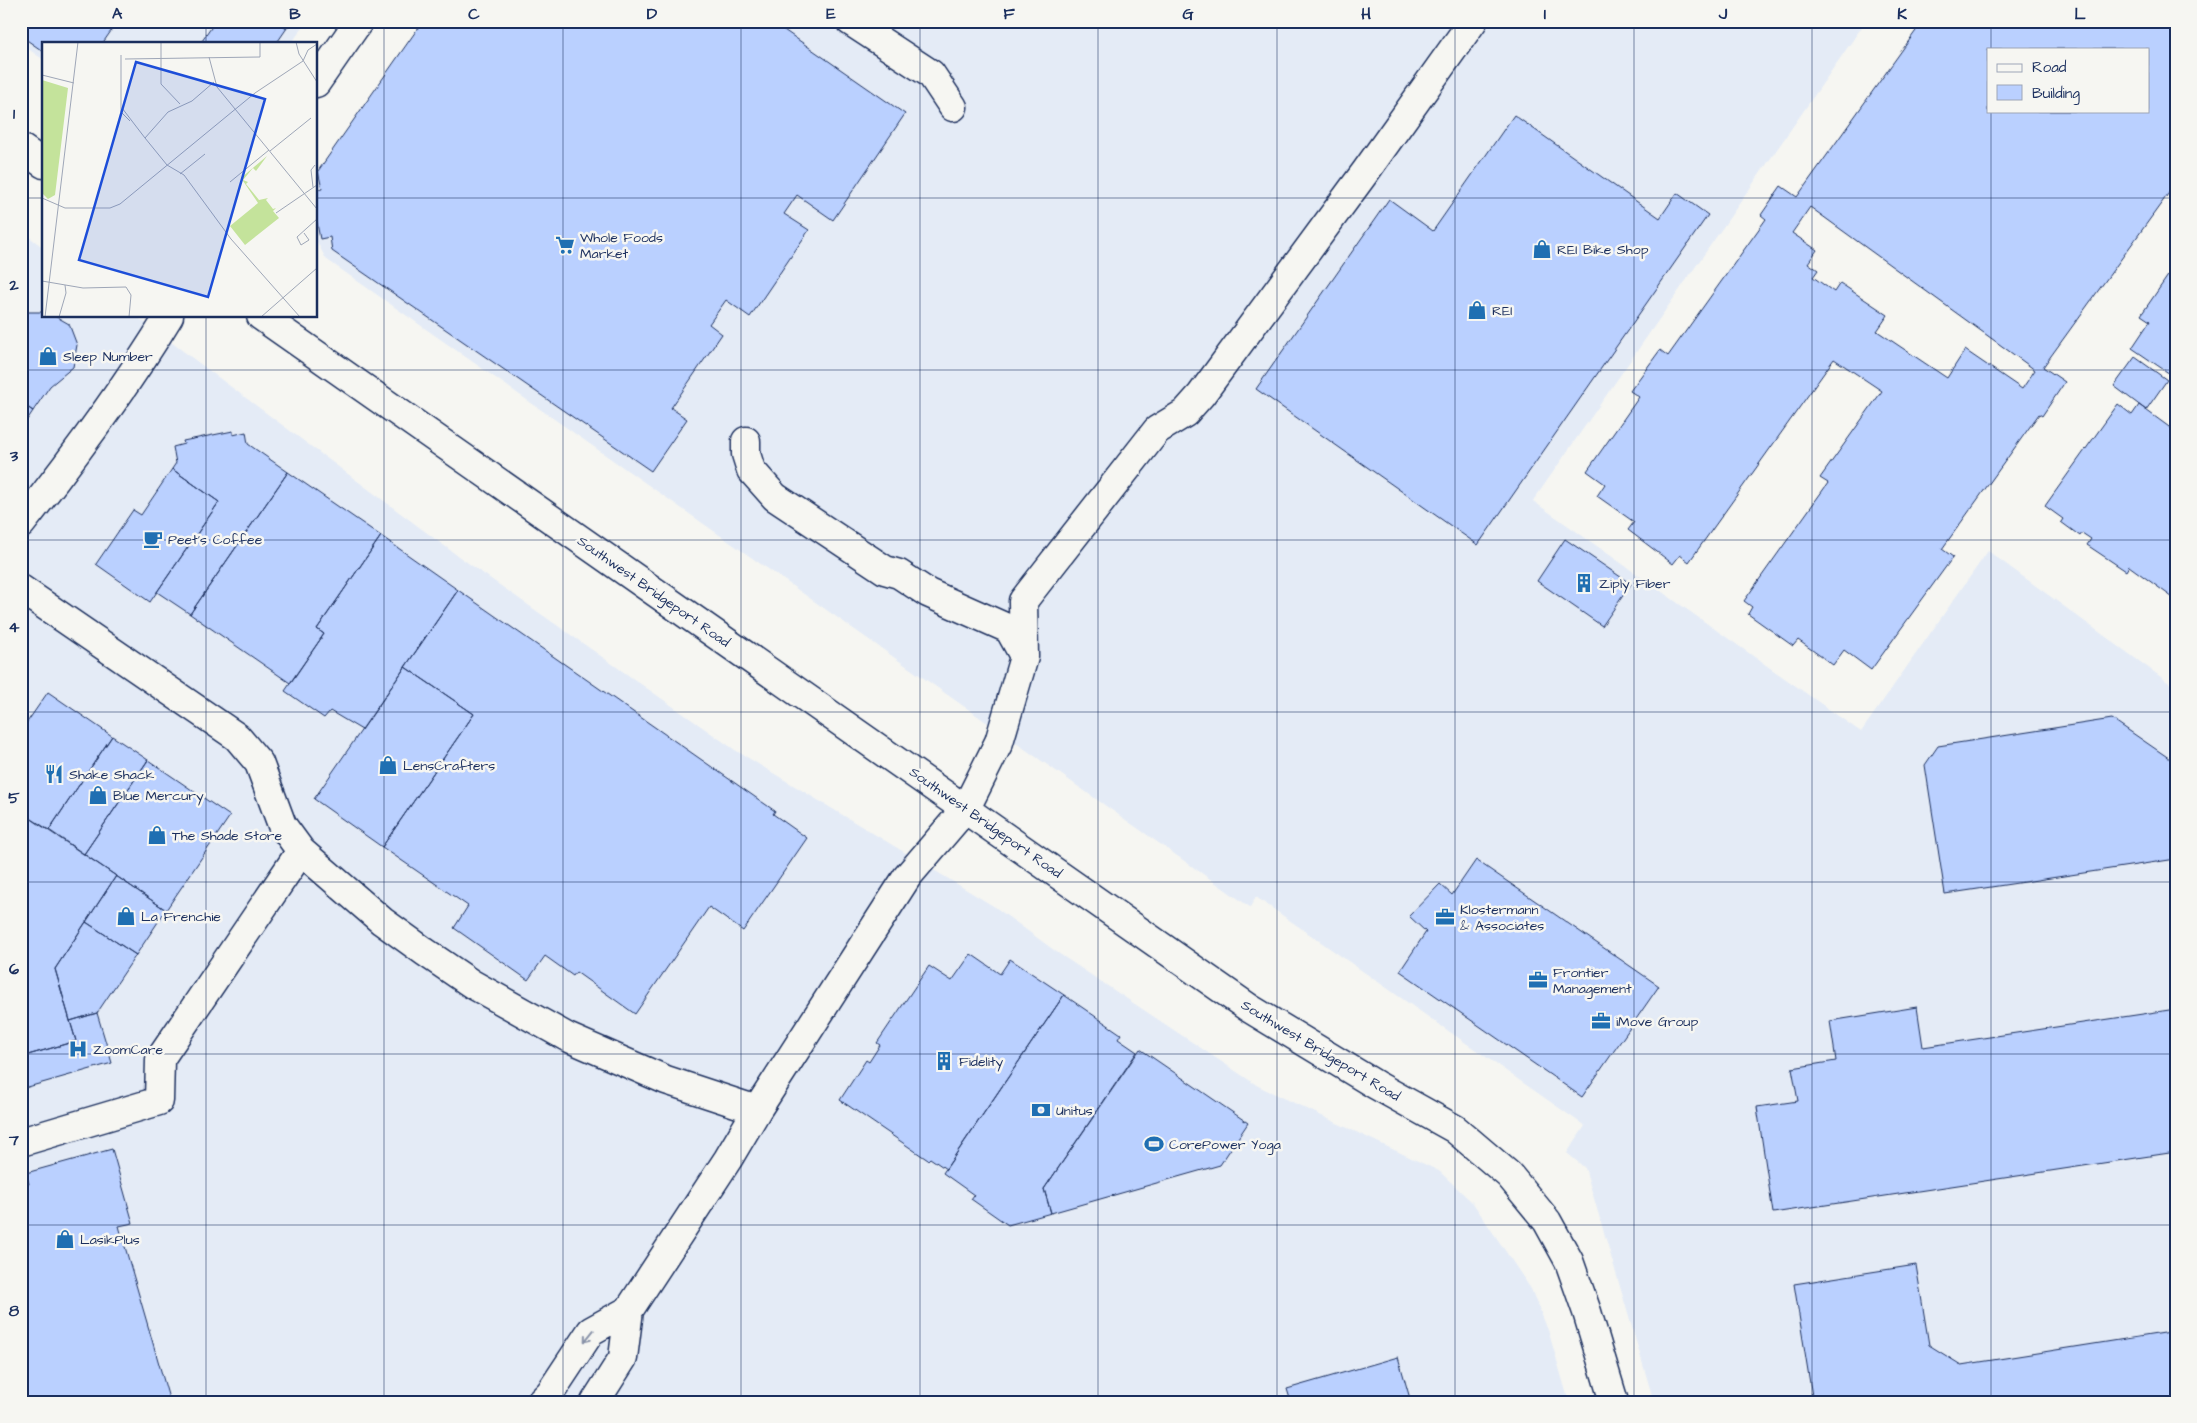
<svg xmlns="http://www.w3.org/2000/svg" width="2197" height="1423" font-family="'Architects Daughter',sans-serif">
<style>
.built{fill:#e4ebf6}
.building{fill:#bad0ff;stroke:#1b2f5e;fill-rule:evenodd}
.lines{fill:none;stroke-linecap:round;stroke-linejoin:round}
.minor-casing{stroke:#1b2f5e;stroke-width:31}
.minor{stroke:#f6f6f2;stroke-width:28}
.oneway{stroke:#8892a8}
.grid{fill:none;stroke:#1b2f5e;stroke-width:1;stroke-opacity:0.55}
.labels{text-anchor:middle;stroke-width:5;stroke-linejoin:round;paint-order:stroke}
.poi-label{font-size:14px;fill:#1b2f5e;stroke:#f6f6f2;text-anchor:start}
.street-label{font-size:14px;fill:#1b2f5e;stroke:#f6f6f2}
.inset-road{fill:none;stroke:#9ea6b7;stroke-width:1}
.view{fill:#1d4ed8;fill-opacity:0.15;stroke:#1d4ed8;stroke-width:2.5}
.inset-edge{fill:none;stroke:#1b2f5e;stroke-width:2.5}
.neatline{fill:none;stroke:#1b2f5e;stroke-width:2}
.grid-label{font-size:16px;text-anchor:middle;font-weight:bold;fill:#1b2f5e}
</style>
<rect width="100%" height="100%" fill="#f6f6f2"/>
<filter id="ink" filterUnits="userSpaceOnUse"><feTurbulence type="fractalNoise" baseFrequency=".02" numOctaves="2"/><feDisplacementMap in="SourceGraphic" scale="10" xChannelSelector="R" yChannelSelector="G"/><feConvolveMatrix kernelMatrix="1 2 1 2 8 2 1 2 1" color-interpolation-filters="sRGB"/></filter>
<g filter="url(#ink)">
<path class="built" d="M21 21H307L291 44H44V60L21 44Z
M423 21H1866L1533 501 1861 732 1988 551 2176 688V1402H1654L1585 1168 1567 1153 1585 1126 1256 897 1250 907 326 259 316 240V174Z
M21 231 44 248V316H136L458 556 735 750 995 907 1058 953 1258 1086 1439 1171 1473 1203 1531 1289 1548 1330 1569 1402H21Z"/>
<path class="building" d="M30 21H118L102 44H44V52L21 36V32Z
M208 21H277L287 28 276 44H200L213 25Z
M277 21H292L287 28Z
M423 21H771L905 114 833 220 797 195 784 214 809 230 750 317 726 300 709 324 722 334 671 408 687 419 651 471 332 251 330 237 320 239 316 218V190L322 189 318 171Z
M1923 21H2176V183L2043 367 2065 382 2042 416 2039 414 1942 549 1953 557 1871 670 1844 650 1833 665 1798 640 1793 646 1748 614 1752 607 1744 601 1828 483 1820 478 1882 391 1834 359 1689 562 1680 555 1673 564 1628 530 1634 522 1597 496 1605 484 1587 471 1639 397 1630 391 1660 350 1668 356 1766 219 1761 215 1781 186 1797 197ZM1988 49H2148V111H1988ZM1810 207 2035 370 2022 389 1965 350 1947 378 1877 331 1888 315 1840 283 1834 292 1813 277 1818 270 1808 263 1817 250 1792 233Z
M1514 115 1660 218 1677 193 1708 215 1478 545 1256 389 1389 199 1433 231Z
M2176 264V373L2173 376 2132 348 2150 321 2141 315Z
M21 309 27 312H44V316H55L69 324 77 345 73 367 50 386 33 411 21 403Z
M2135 357 2167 380 2146 410 2114 386Z
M21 403 33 411 21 429Z
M2118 404 2132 415 2139 405 2176 432V600L2129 566 2126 571 2087 545 2091 539 2082 533 2080 536 2061 522 2063 519 2045 506Z
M233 431V435L246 432 248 444 288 472 190 614 157 592 219 502 172 469 176 463 173 447 184 444 183 441Z
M172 469 219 502 150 602 96 564 133 510 141 515Z
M288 472 381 536 317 629 324 634 290 683 190 614Z
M381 536 458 590 362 730 330 711 324 718 285 691 324 634 317 629Z
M1565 539 1631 584 1602 626 1537 581Z
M458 590 775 811 773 814 807 838 743 931 709 907 635 1014 576 972 573 976 545 956 528 980 454 928 468 906 382 847 474 714 405 667Z
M405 667 474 714 382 847 314 799Z
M48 692 112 736 49 830 21 812V731Z
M2112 719 2176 763V859L1945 894 1925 765 1938 746Z
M112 736 148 760 84 854 49 830Z
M148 760 230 816 166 910 84 854Z
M21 812 116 876 55 969 76 1041 21 1057Z
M1476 860 1659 986 1582 1097 1400 971 1426 932 1409 916 1440 884 1452 895Z
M116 876 166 910 136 955 86 922Z
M86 922 136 955 97 1013 70 1021 55 969Z
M971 954 1000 974 1010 959 1064 995 946 1169 930 1158 928 1160 840 1100 866 1060 869 1062 880 1045 877 1043 929 966 952 981Z
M1064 995 1121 1034 1118 1039 1137 1052 1044 1189 1051 1213 1008 1225 971 1199 974 1195 943 1173Z
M1917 1007 1923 1047 2176 1009V1152L1773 1213 1757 1107 1798 1101 1792 1068 1836 1061 1830 1021Z
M97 1013 112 1063 21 1089V1057L76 1041 70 1021Z
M1140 1049 1248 1123 1220 1165 1051 1213 1044 1189Z
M112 1149 133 1223 119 1226 170 1402H21V1187L29 1184 26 1173Z
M1916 1265 1929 1345 1961 1365 2176 1331V1402H1813L1794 1284Z
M1398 1357 1411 1402H1291L1287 1389Z"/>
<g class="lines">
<g class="minor-casing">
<path id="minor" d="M850 21 931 74 953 107
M316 83 359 21
M21 148 44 164
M261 316 1249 1008 1376 1085 1455 1129 1509 1175 1547 1221 1569 1261 1587 1312 1614 1402
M746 441V454L751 470 775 497 885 570 899 574 928 593 1009 629 1024 656
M21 524C74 457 125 389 169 316
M21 589 237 737 259 763 282 825 301 851 382 921 425 952 472 984 567 1037 666 1080 757 1110 907 877 966 808 999 742 1024 657 1023 601 1157 430 1185 413 1201 395 1366 171 1473 21
M21 1142 159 1101 160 1059 301 851
M541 1402 550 1393 591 1331 629 1310
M595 1402 623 1358 629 1310 728 1159 757 1110"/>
</g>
<use href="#minor" class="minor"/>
</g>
<defs><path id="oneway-shaft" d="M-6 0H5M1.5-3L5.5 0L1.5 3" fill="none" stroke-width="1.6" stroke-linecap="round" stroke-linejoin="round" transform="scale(1.25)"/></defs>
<use class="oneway" href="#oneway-shaft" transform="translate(589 1336) rotate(129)"/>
</g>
<path class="grid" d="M206 21V44M384 21V1402M563 21V1402M741 21V1402M920 21V1402M1098 21V1402M1277 21V1402M1455 21V1402M1634 21V1402M1812 21V1402M1991 21V49M1991 111V1402M21 198H44M316 198H2176M206 316V1402M21 370H2176M21 540H2176M21 712H2176M21 882H2176M21 1054H2176M21 1225H2176"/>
<defs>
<g id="supermarket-bare" transform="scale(1.5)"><path d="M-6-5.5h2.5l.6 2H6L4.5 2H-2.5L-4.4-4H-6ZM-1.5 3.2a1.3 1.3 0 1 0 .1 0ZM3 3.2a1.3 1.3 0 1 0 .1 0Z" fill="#1f6fb2" stroke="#f6f6f2" stroke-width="2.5" paint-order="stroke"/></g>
<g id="shop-bare" transform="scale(1.5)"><path d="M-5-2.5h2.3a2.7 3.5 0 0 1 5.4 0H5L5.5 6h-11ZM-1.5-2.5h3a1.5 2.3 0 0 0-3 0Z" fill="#1f6fb2" stroke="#f6f6f2" stroke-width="2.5" paint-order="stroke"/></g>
<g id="cafe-bare" transform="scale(1.5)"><path d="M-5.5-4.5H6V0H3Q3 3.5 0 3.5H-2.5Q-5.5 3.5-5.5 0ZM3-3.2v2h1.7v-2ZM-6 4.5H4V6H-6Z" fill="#1f6fb2" stroke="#f6f6f2" stroke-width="2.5" paint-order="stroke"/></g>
<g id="building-bare" transform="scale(1.5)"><path d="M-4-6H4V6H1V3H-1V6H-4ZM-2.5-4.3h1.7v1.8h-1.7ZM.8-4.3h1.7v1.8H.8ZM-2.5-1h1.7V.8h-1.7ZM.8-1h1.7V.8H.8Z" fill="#1f6fb2" stroke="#f6f6f2" stroke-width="2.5" paint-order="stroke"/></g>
<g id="restaurant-bare" transform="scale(1.5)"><path d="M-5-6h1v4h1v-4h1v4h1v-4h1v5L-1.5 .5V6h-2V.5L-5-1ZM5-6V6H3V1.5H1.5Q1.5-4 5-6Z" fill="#1f6fb2" stroke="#f6f6f2" stroke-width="2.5" paint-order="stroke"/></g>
<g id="office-bare" transform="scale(1.5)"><path d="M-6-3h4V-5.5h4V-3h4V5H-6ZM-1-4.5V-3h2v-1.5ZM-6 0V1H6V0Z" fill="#1f6fb2" stroke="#f6f6f2" stroke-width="2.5" paint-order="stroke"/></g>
<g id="hospital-bare" transform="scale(1.5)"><path d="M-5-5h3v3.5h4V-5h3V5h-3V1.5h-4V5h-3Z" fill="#1f6fb2" stroke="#f6f6f2" stroke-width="2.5" paint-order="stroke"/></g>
<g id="bank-bare" transform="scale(1.5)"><path d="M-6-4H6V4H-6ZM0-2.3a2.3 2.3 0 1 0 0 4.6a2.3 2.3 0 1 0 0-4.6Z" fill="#1f6fb2" stroke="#f6f6f2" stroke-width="2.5" paint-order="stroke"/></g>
<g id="stadium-bare" transform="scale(1.5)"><path d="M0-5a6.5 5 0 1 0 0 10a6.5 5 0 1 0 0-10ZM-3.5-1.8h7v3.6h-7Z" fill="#1f6fb2" stroke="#f6f6f2" stroke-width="2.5" paint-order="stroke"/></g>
</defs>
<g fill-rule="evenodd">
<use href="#supermarket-bare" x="565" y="245"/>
<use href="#shop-bare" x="1542" y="249"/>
<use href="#shop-bare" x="1477" y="310"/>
<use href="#shop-bare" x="48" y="356"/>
<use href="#cafe-bare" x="153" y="539"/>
<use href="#building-bare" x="1584" y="583"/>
<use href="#shop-bare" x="388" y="765"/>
<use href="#restaurant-bare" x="54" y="774"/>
<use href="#shop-bare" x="98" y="795"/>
<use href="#shop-bare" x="157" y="835"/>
<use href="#shop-bare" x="126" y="916"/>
<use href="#office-bare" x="1445" y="917"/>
<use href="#office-bare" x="1538" y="980"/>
<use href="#office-bare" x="1601" y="1021"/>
<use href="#hospital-bare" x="78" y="1049"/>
<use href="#building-bare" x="944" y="1061"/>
<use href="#bank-bare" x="1041" y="1110"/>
<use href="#stadium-bare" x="1154" y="1144"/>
<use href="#shop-bare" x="65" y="1239"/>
</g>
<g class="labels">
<g class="poi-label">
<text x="580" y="242">Whole Foods<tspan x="580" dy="16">Market</tspan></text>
<text x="1557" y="254">REI Bike Shop</text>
<text x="1492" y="315">REI</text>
<text x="63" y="361">Sleep Number</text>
<text x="168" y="544">Peet's Coffee</text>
<text x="1599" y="588">Ziply Fiber</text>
<text x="403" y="770">LensCrafters</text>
<text x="69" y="779">Shake Shack</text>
<text x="113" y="800">Blue Mercury</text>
<text x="172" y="840">The Shade Store</text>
<text x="1460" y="914">Klostermann<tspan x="1460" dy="16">&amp; Associates</tspan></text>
<text x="141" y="921">La Frenchie</text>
<text x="1553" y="977">Frontier<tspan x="1553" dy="16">Management</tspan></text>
<text x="1616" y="1026">iMove Group</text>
<text x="93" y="1054">ZoomCare</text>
<text x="959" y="1066">Fidelity</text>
<text x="1056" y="1115">Unitus</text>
<text x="1169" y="1149">CorePower Yoga</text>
<text x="80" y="1244">LasikPlus</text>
</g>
<g class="street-label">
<text transform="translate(654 591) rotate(35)" y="5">Southwest Bridgeport Road</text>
<text transform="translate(986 822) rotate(35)" y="5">Southwest Bridgeport Road</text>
<text transform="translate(1321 1050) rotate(31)" y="5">Southwest Bridgeport Road</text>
</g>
</g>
<g transform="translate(42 42)">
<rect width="275" height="275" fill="#f6f6f2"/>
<path d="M0 38 26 46 13 153 6 157 0 151ZM225 114 214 129 211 126 201 138 206 140 204 142 217 158 226 156 224 158 231 167 234 166 231 169 237 176 203 203 188 184 216 161 199 136Z" fill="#c4e39b"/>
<path class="inset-road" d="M119 0V42L138 62M254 0 257 12 275 40M79 13V70L88 79M167 15 175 45 275 167M83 17 218 15V0M261 19 266 8 275 2M0 33 32 41M172 40 150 59 126 70 103 96 125 123 142 133 189 197 258 275M80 66 103 96M228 109 269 76M138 132 163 112M188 140 227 108M271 145 269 128 273 123M0 156 23 166H68L78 162 213 51 261 19M234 171 275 143M262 191 267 198 259 203 255 195 275 177M0 239 41 246 84 245 89 253 87 275M3 275 36 0M17 275 24 251 23 243M219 275 275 226"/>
<path class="view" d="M94 20 223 57 166 255 37 218Z"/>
<rect width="275" height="275" class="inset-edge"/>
</g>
<rect width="2197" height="1423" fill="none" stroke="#f6f6f2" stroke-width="55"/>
<rect x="1987" y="48" width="162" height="65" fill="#f6f6f2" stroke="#9ea6b7"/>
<rect x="1997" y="64" width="25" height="8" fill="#f6f6f2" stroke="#9ea6b7"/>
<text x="2032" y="72" font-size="15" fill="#1b2f5e">Road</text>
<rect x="1997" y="85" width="25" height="15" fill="#bad0ff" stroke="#9ea6b7"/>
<text x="2032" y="98" font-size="15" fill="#1b2f5e">Building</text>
<rect x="28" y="28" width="2142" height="1368" class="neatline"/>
<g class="grid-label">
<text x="117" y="19">A</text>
<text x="295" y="19">B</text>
<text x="474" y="19">C</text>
<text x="652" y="19">D</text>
<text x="831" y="19">E</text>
<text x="1009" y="19">F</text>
<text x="1188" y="19">G</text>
<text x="1366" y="19">H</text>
<text x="1545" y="19">I</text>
<text x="1723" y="19">J</text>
<text x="1902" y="19">K</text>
<text x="2080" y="19">L</text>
<text x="14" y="119">1</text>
<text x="14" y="290">2</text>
<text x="14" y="461">3</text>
<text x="14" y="632">4</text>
<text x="14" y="803">5</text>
<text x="14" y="974">6</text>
<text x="14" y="1145">7</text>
<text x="14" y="1316">8</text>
</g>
</svg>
